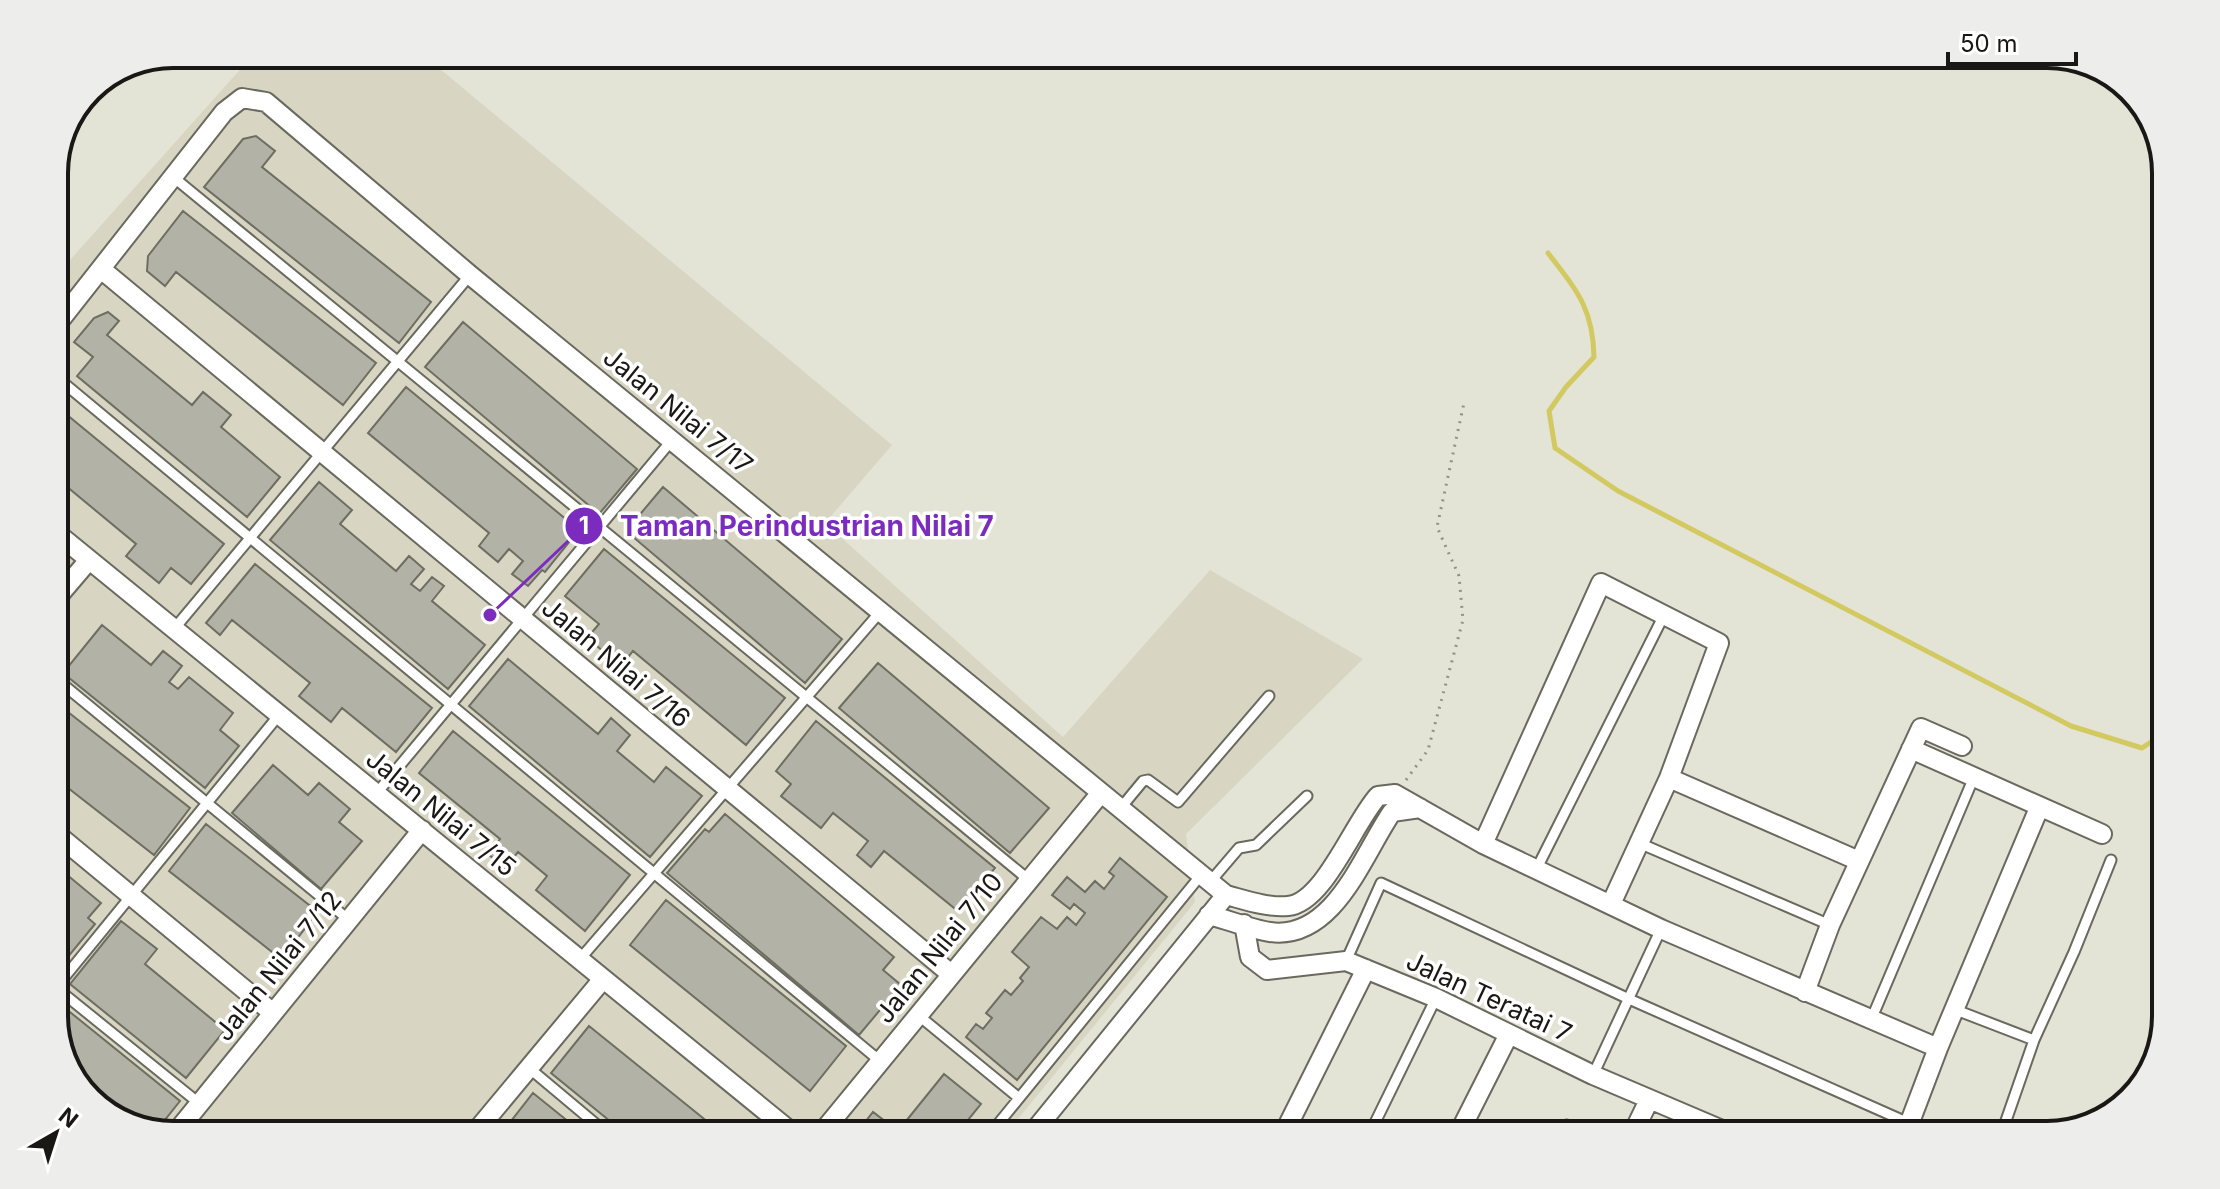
<svg xmlns="http://www.w3.org/2000/svg" width="2220" height="1189" font-family="Inter,sans-serif">
<style>
.built{fill:#d8d6c2}
.lines{fill:none;stroke-linecap:round;stroke-linejoin:round}
.stream{stroke:#d3c961;stroke-width:5}
.building{fill:#b2b2a6;stroke:#6d6d62;stroke-width:2}
.service-casing{stroke:#6a695e;stroke-width:13}
.minor-casing{stroke:#6a695e;stroke-width:22}
.path{stroke:#929289;stroke-width:3;stroke-dasharray:2 6;stroke-linecap:butt}
.service{stroke:#fff;stroke-width:9}
.minor{stroke:#fff;stroke-width:18}
.labels{text-anchor:middle;stroke-width:7;stroke-linejoin:round;paint-order:stroke}
.street-label{font-size:26px;fill:#191814;stroke:#fff}
.rim{fill:none;stroke:#191814;stroke-width:4}
.leader{fill:none;stroke:#7b2cbf;stroke-width:3}
.callout-dot{fill:#7b2cbf;stroke:#fff;stroke-width:3}
.mark-label{font-size:24px;text-anchor:middle;font-weight:bold;fill:#fff}
.callout-label{font-size:28px;text-anchor:middle;font-weight:bold;fill:#7b2cbf;stroke:#fff;stroke-width:7;stroke-linejoin:round;paint-order:stroke}
</style>
<rect width="100%" height="100%" fill="#e3e3d6"/>
<path class="built" d="M254 54H422L892 445 825 523 1063 737 1210 570 1363 659 1186 834 1195 902 1005 1135H173L120 1122 74 1082 54 1024V278Z"/>
<g class="lines">
<path class="stream" d="M1548 253C1577 291 1593 308 1594 357L1566 387 1549 411 1555 448 1618 491 2071 726 2142 748 2166 732"/>
</g>
<path class="building" d="M256 136 275 151 262 167 431 302 399 343 204 187 243 139Z
M183 211 376 363 343 405 176 272 165 286 147 271 148 256Z
M108 312 119 321 107 335 192 405 203 392 231 415 221 427 280 477 247 517 77 376 93 357 74 342 94 318Z
M463 322 637 469 599 514 425 367Z
M406 387 579 530 545 572 542 570 528 586 512 574 523 561 509 549 498 562 479 546 489 533 368 433Z
M55 405 224 544 191 584 171 568 159 583 126 556 136 544 54 476Z
M319 482 352 510 340 524 396 571 409 556 424 569 411 584 420 591 432 577 444 586 432 601 485 645 448 689 270 540Z
M663 487 842 639 805 683 626 531Z
M604 549 785 698 746 745 633 651 621 666 587 638 599 624 565 596Z
M255 564 432 708 396 752 342 708 331 722 299 696 310 683 232 620 220 635 206 623Z
M102 625 151 665 163 651 182 666 169 682 178 689 189 677 233 713 220 730 239 746 205 788 63 673Z
M508 659 598 734 611 718 630 735 617 751 654 782 666 767 702 796 650 857 469 706Z
M878 663 1049 808 1010 853 839 708Z
M54 701 190 808 154 855 54 777Z
M816 721 995 868 959 912 884 851 871 867 857 855 868 841 833 813 821 828 781 796 791 784 776 771Z
M453 731 630 875 585 931 536 890 547 876 518 852 505 868 488 854 500 839 419 773Z
M273 765 308 795 319 783 350 809 339 822 362 841 321 889 232 813Z
M725 814 894 957 883 970 901 985 859 1035 667 873 705 829 709 832Z
M206 824 318 912 281 959 169 871Z
M1120 858 1167 897 1017 1080 966 1037 976 1024 983 1029 992 1018 986 1013 1005 990 1011 995 1023 981 1020 978 1029 967 1012 952 1041 917 1057 929 1067 917 1076 925 1085 913 1074 904 1070 909 1052 895 1067 877 1085 892 1095 881 1104 889 1114 876 1109 872Z
M54 864 101 903 88 918 95 924 58 969 54 966Z
M666 900 846 1046 810 1091 630 945Z
M121 921 157 949 145 964 225 1030 186 1078 70 984Z
M60 1004 180 1101 156 1131 120 1122 74 1082 54 1024V1011Z
M589 1026 724 1135H627L551 1073Z
M944 1074 981 1104 956 1135H855L873 1112 898 1131Z
M533 1093 585 1135H500Z"/>
<g class="lines">
<g class="service-casing">
<path id="service" d="M172 176 1029 880
M54 375 880 1061
M174 629 470 275
M54 677 349 920
M376 794 672 440
M1119 810 1143 781 1148 780 1178 802 1269 696
M1639 843 1830 925
M1536 870 1664 615
M1210 882 1239 848 1256 845 1307 796
M580 959 881 611
M1346 961 1381 883 1629 999 1911 1124
M54 986 200 1104
M54 990 279 715
M1956 1010 2034 1040
M918 1015 1019 1098
M1871 1020 1974 777
M529 1068 609 1135
M1593 1075 1661 929
M1567 1125 1588 1135
M989 1135 1201 875
M1369 1135 1436 998
M2001 1135 2034 1040 2074 952 2111 860"/>
</g>
<g class="minor-casing">
<path id="minor" d="M101 269 951 974
M54 328 224 112 242 98 266 102 470 275 1226 895C1245 900 1268 908 1288 906 1324 903 1354 822 1378 796L1395 794 1483 844 1661 929 1938 1048
M54 531 795 1135
M54 601 89 560
M1911 749 2102 834
M1669 778 1859 861
M54 832 273 1013
M1483 844 1601 583 1719 643 1669 778 1611 904
M1209 915C1229 920 1250 929 1270 932 1334 941 1363 854 1392 812L1420 808
M1244 924 1250 957 1267 970 1346 961 1436 998 1593 1075 1734 1135
M1805 992 1830 925 1921 728 1962 746
M174 1135 422 830
M473 1135 603 979
M820 1135 1100 794
M1031 1135 1226 895
M1283 1135 1366 969
M1458 1135 1509 1034
M1632 1135 1649 1100
M1905 1135 1938 1048 2039 808"/>
</g>
<path class="path" d="M1406 780 1428 750 1463 620 1459 576 1437 527 1464 403"/>
<use href="#service" class="service"/>
<use href="#minor" class="minor"/>
</g>
<g class="labels">
<g class="street-label">
<text transform="translate(678 411) rotate(39)" y="9">Jalan Nilai 7/17</text>
<text transform="translate(616 663) rotate(40)" y="9">Jalan Nilai 7/16</text>
<text transform="translate(441 813) rotate(39)" y="9">Jalan Nilai 7/15</text>
<text transform="translate(939 948) rotate(-51)" y="9">Jalan Nilai 7/10</text>
<text transform="translate(278 966) rotate(-51)" y="9">Jalan Nilai 7/12</text>
<text transform="translate(1489 997) rotate(25)" y="9">Jalan Teratai 7</text>
</g>
</g>
<path d="M0 0H2220V1189H0ZM173 68H2047A105 105 0 0 1 2152 173V1016A105 105 0 0 1 2047 1121H173A105 105 0 0 1 68 1016V173A105 105 0 0 1 173 68Z" fill="#ededec" fill-rule="evenodd"/>
<path class="rim" d="M173 68H2047A105 105 0 0 1 2152 173V1016A105 105 0 0 1 2047 1121H173A105 105 0 0 1 68 1016V173A105 105 0 0 1 173 68Z"/>
<path class="leader" d="M490 615L584 526"/>
<g class="callout-dot">
<circle cx="490" cy="615" r="8"/>
<circle cx="584" cy="526" r="20"/>
</g>
<g class="mark-label">
<text x="584" y="534">1</text>
</g>
<g class="callout-label">
<text x="807" y="536">Taman Perindustrian Nilai 7</text>
</g>
<g transform="translate(56 1133) rotate(39)" stroke="#ffffff" stroke-width="6" paint-order="stroke">
<path d="M0-6L14 30L0 20L-14 30Z" fill="#191814"/>
<text y="-12" font-size="22" font-weight="bold" text-anchor="middle" fill="#191814">N</text>
</g>
<path d="M1948 52v12h128v-12" fill="none" stroke="#191814" stroke-width="4"/>
<text x="1960" y="52" font-size="24" fill="#191814" stroke="#ffffff" stroke-width="6" paint-order="stroke">50 m</text>
</svg>
